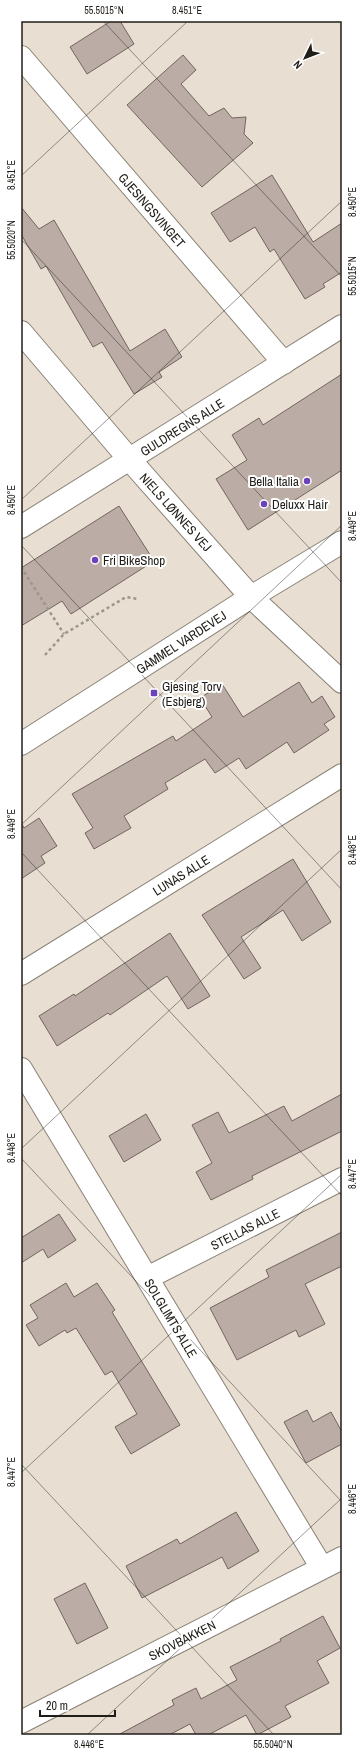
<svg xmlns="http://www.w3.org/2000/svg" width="363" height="1756" font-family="'Archivo Narrow',sans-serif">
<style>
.building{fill:#bbada6;stroke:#72655e}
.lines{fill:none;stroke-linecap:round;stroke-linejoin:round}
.minor-casing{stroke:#8a8276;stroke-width:24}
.path{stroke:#9c958b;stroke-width:2.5;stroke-dasharray:3 3;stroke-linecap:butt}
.minor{stroke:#fff;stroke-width:22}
.ticks{fill:none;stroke:#201d18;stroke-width:1;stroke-opacity:0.45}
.poi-dot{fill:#6c42bb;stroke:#fff;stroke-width:1.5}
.labels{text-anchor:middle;stroke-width:4;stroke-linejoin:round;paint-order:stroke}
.street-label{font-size:13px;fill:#201d18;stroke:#fff}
.poi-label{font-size:13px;fill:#201d18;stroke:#fff;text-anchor:start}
.neatline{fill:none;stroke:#201d18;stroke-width:1.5}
.ticks-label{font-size:10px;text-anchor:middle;fill:#201d18}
</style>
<rect width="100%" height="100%" fill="#e8dfd2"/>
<path class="building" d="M111 21H120L134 44 87 74 70 47Z
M183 55 196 70 181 84 209 116 224 108 232 118 246 117 244 134 253 143 202 187 127 105Z
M272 175 313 242 342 223V272L323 284 325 287 305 299 274 249 270 252 255 227 230 242 211 213Z
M21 207 39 229 54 220 130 351 165 329 182 357 159 372 162 377 134 394 102 342 93 347 46 266 41 269 21 234Z
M342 374V470L248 530 216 479 247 460 232 435 259 418 263 425Z
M119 506 154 561 71 614 62 601 21 626V568Z
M299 682 312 703 322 696 335 717 324 724 329 730 294 753 287 742 246 769 239 758 215 773 205 759 165 783 168 789 124 816 131 828 94 849 85 833 93 828 72 794 173 736 176 741 212 717 200 698 222 684 243 717Z
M39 818 57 846 41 856 45 863 21 879V822L24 828Z
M293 859 331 922 302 941 283 910 241 937 261 968 244 979 202 915Z
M170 933 210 996 188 1009 167 976 110 1015 108 1013 57 1046 39 1016 74 994 75 996Z
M342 1094V1131L252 1176 253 1179 211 1200 196 1172 212 1163 192 1125 218 1112 229 1133 284 1106 292 1121Z
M146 1114 161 1140 124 1162 109 1136Z
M59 1214 76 1240 48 1258 43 1249 21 1263V1238Z
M342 1232V1266L305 1284 325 1324 299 1337 296 1330 237 1360 210 1308 269 1277 266 1270Z
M66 1283 74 1297 97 1283 115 1310 112 1312 180 1425 131 1454 115 1427 137 1414 112 1371 105 1375 76 1328 67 1333 65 1330 39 1346 26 1325 38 1318 30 1305Z
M307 1410 313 1422 331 1412 342 1432V1444L306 1463 284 1422Z
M236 1512 259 1551 228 1569 222 1557 142 1598 126 1566 177 1539 180 1544Z
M85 1583 108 1628 77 1644 54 1599Z
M323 1616 340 1648 317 1661 329 1683 285 1706 291 1717 257 1735 246 1715 208 1735H196L190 1724 169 1735H118L174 1705 172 1700 196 1688 201 1699 237 1680 230 1667 281 1641 280 1639Z"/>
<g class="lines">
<g class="minor-casing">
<path id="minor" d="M21 57 284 363
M21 332 130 460 251 597 342 682
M21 527 342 326
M21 744 251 597 342 542
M21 974 342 775
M21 1069 322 1568
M147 1278 342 1179
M21 1722 342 1558"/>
</g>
<path class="path" d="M21 567 64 634
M45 655 64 634 126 597 138 599"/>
<use href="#minor" class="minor"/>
</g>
<path class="ticks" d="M103 21 342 277M21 176 188 21M21 239 342 583M21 500 342 201M21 545 342 890M21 825 342 525M21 852 342 1196M21 1149 342 849M21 1158 342 1502M21 1464 274 1735M21 1473 342 1174M87 1735 342 1498"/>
<g class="poi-dot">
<circle cx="307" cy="481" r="4"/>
<circle cx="264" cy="504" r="4"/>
<circle cx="95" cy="560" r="4"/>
<rect x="150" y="689" width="8" height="8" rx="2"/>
</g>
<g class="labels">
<g class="street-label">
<text transform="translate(152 210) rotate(49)" y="5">GJESINGSVINGET</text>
<text transform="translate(182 427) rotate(-32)" y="5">GULDREGNS ALLE</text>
<text transform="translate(176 512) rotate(48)" y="5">NIELS LØNNES VEJ</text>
<text transform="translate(181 642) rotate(-33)" y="5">GAMMEL VARDEVEJ</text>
<text transform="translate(181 875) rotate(-32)" y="5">LUNAS ALLE</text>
<text transform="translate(245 1229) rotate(-27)" y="5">STELLAS ALLE</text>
<text transform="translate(171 1318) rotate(59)" y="5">SOLGLIMTS ALLE</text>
<text transform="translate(182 1640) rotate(-27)" y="5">SKOVBAKKEN</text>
</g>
<g class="poi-label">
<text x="299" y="486" text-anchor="end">Bella Italia</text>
<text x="272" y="509">Deluxx Hair</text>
<text x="103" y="565">Fri BikeShop</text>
<text x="162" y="691">Gjesing Torv<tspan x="162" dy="15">(Esbjerg)</tspan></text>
</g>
</g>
<rect width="363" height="1756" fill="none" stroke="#ffffff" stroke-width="44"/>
<g transform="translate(305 58) rotate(227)" stroke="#ffffff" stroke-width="3" paint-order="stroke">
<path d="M0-3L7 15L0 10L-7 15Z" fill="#201d18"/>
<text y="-6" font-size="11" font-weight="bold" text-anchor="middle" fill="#201d18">N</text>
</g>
<path d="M40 1710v6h75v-6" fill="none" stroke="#201d18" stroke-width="2"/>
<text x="46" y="1710" font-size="12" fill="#201d18" stroke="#ffffff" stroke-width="3" paint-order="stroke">20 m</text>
<rect x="22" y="22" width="319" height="1712" class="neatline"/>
<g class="ticks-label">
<text x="104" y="14">55.5015°N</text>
<text x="187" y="14">8.451°E</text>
<text transform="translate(11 175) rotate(-90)" y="4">8.451°E</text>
<text transform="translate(352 202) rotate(-90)" y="4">8.450°E</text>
<text transform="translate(11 240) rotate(-90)" y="4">55.5020°N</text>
<text transform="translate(352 276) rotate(-90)" y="4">55.5015°N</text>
<text transform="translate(11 500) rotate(-90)" y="4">8.450°E</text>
<text transform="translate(352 526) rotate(-90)" y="4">8.449°E</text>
<text transform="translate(11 824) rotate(-90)" y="4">8.449°E</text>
<text transform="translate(352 850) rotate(-90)" y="4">8.448°E</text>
<text transform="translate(11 1148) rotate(-90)" y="4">8.448°E</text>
<text transform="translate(352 1174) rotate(-90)" y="4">8.447°E</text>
<text transform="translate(11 1472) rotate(-90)" y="4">8.447°E</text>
<text transform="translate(352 1499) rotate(-90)" y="4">8.446°E</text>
<text x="89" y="1748">8.446°E</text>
<text x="273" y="1748">55.5040°N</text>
</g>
</svg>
